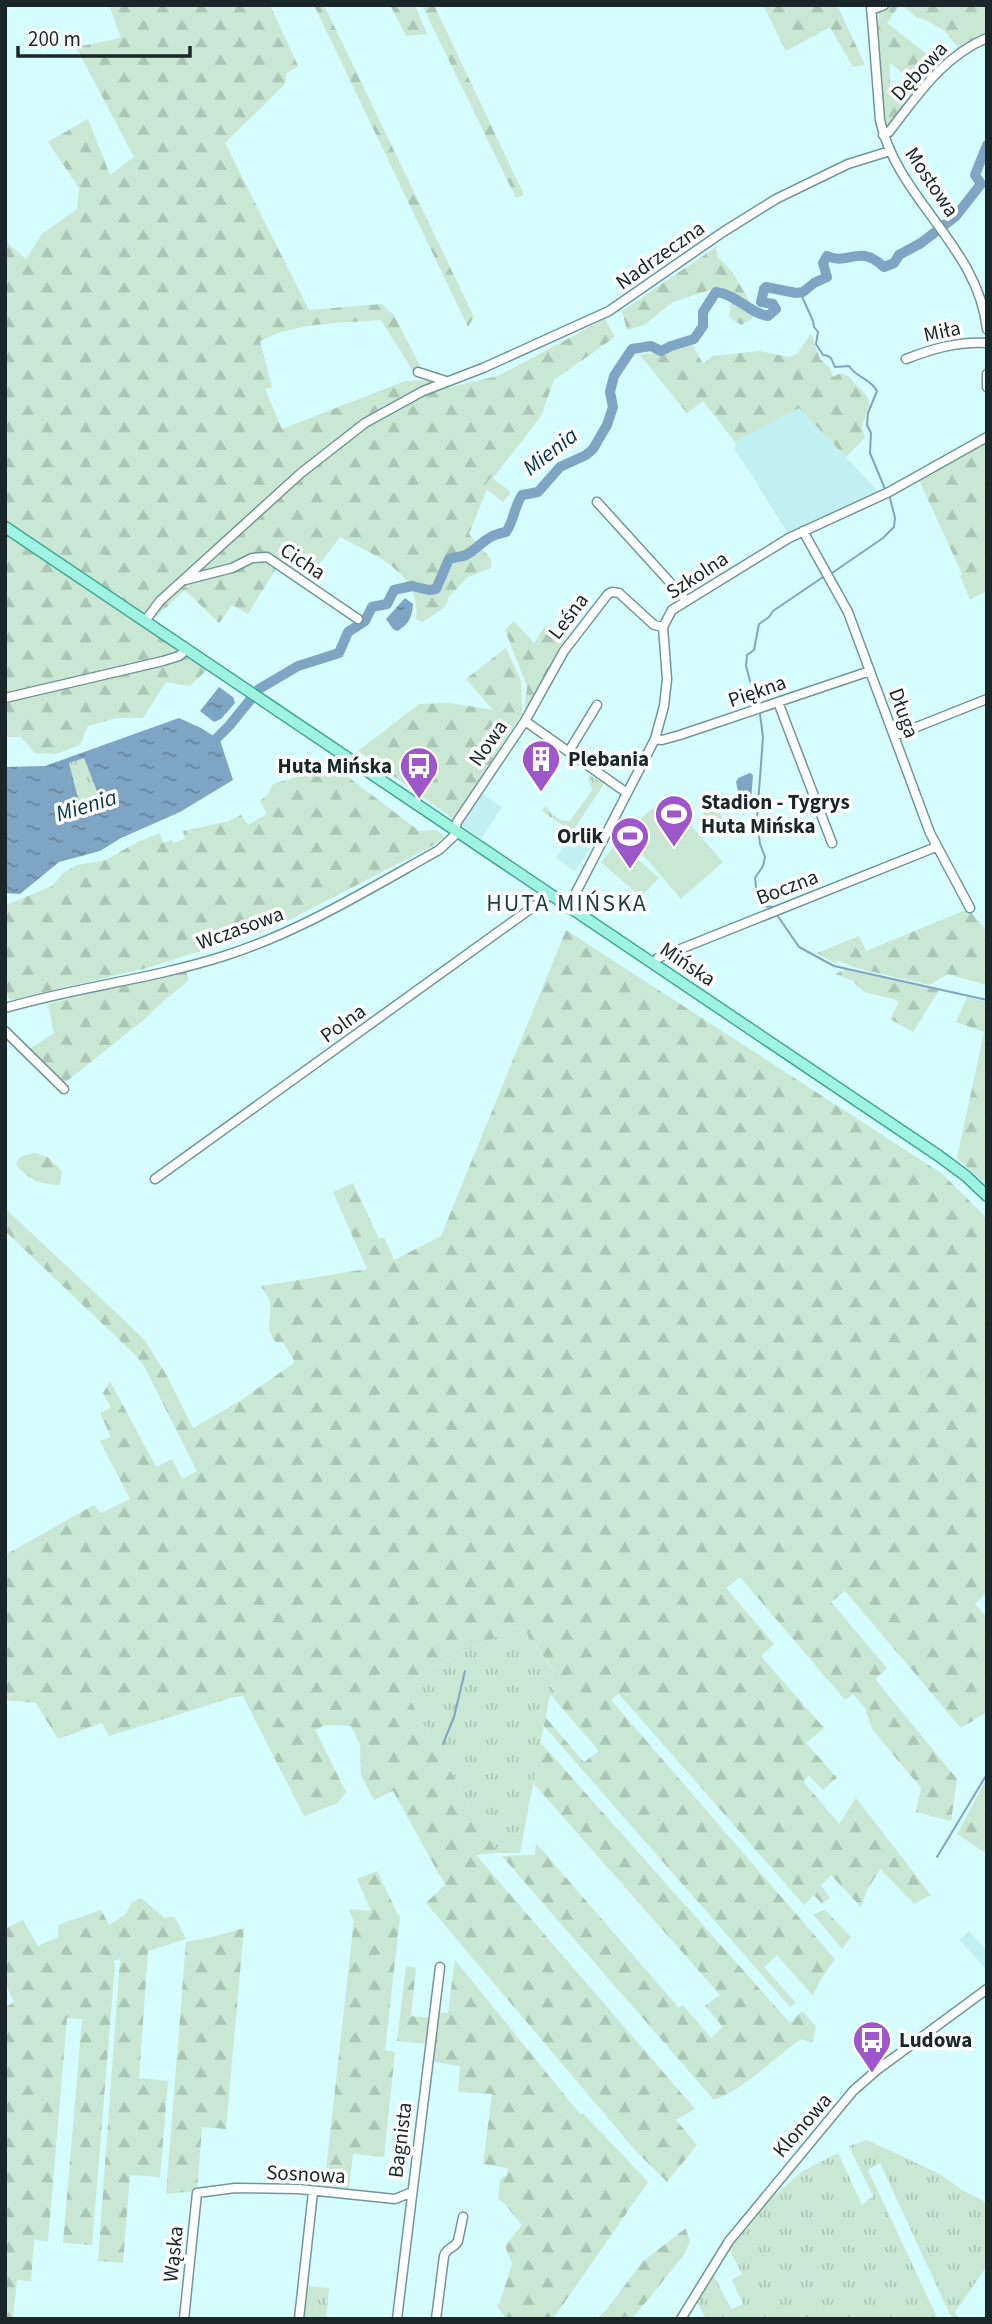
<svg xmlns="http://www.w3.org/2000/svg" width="992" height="2324" font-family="'Source Sans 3',sans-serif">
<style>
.built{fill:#c0f0f2}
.grass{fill:url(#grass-tufts)}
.forest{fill:url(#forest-firs)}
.pitch{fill:#c9e7d3}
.water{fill:url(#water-ripples);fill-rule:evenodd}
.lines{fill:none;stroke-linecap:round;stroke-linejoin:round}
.stream{stroke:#7fa5c4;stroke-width:2}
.river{stroke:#7fa5c4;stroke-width:10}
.minor-casing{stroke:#729698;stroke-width:11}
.major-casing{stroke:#46a696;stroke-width:13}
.minor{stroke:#fff;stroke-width:8}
.major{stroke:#9ff3e3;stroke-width:10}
.labels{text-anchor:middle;stroke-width:7;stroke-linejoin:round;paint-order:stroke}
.street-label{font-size:21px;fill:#192728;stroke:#fff}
.poi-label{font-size:21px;font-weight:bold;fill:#192728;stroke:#fff;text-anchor:start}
.water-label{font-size:23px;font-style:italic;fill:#073655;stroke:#fff}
.quarter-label{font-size:24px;letter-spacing:2px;fill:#1d3f41;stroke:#fff}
</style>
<defs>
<pattern id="grass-tufts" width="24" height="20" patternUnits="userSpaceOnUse" patternTransform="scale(1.75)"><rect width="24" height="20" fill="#c9e7d3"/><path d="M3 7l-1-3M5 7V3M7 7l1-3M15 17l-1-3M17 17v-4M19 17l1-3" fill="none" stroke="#acc6b5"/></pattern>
<pattern id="forest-firs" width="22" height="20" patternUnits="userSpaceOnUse" patternTransform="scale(1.75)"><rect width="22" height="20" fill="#c9e7d3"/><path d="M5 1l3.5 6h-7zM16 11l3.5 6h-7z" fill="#acc6b5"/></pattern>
<pattern id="water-ripples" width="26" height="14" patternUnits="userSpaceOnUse" patternTransform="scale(1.75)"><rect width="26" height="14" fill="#7fa5c4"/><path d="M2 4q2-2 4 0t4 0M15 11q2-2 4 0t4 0" fill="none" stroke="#67869f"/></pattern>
</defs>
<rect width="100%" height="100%" fill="#d5fcfe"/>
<path class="built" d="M799 408 878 491 788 533 758 486V484L735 451V442Z
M482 794 502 807 481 839 461 825Z
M570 836 590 849 575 871 556 858Z
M969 1931 987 1951V1971L960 1940Z"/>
<path class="grass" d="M84 758 104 809 82 818 69 763Z
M590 775 604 784 572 832 542 811 546 805C549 815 561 822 570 821L592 790 588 779Z
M521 1625 554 1672 520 1853H497L402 1686 453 1657Z
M867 2140 940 2174 962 2190 987 2203V2266L955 2312 959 2319H952L880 2163 868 2170 938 2319H706L697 2302 713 2274 731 2309 743 2304 732 2280 742 2274 729 2249 762 2206 803 2171 838 2153 862 2205 873 2196 849 2146Z
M305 2286 329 2288 326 2319 302 2317Z"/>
<path class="forest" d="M109 5H270L298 66 286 74 285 84 225 143 309 310 382 304 394 315 422 370 413 371 381 320C341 323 297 322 260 341L272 387 265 389 282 429 405 381 435 380 445 388 498 376 605 319 615 337 554 380 541 416 490 482 469 534 491 559V568L468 577 448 598 446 606 423 622 416 619C422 572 374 555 340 537L311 575H299L267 553H256L231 565 184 579 144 619 5 523V229L8 243 26 259 42 234 77 209 79 188 48 142 88 119 110 175 134 157 76 47 121 38Z
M314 5H324L474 317 468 327Z
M390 5H415L427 34 406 36Z
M422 5H434L524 195 516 198Z
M763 5H837L865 65 853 67 830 27 786 51Z
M881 5H899L887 23 936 61 934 71 920 87 890 63V89L908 101 889 129 885 127C883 98 872 30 881 5Z
M902 5H987V43L963 55 945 31 924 19 917 18Z
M716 247 718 257 733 273 756 312 752 319 741 325 729 317 732 296 716 288 673 302 644 325 627 330 622 311Z
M811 333 820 359 830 368 833 377 840 373 848 376 868 397 869 406 862 426 865 438 846 457 799 408 735 442 703 401 687 413 639 354 661 353 691 342 703 364 712 356 760 351 789 357 798 353Z
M984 443 987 444V591L970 599 960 576 962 574 919 480Z
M5 534 208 669 190 686 166 682 143 718H116L88 726 80 745 56 754 35 753 21 737H5Z
M266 559 277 567 248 614 232 605 219 623 185 590 156 617 152 614 182 583 252 560Z
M514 621 534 643 546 625 568 643 530 707 525 708 527 686 505 630Z
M506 648 521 681 522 714 455 817H451L358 751 419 704 450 703 493 710 466 679Z
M334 766 419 831 437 830 444 836 434 845 276 927 147 968 11 1000 5 993V903L9 904 52 886 63 873 77 865 106 860 137 842 160 833 163 843 172 840 173 843 185 839 183 831 229 821 241 815 248 825 267 814 260 801 268 794 273 784Z
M968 909 987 931V985L948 974 929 985 856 968 840 961 834 963 817 953 859 936 866 951Z
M566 930 941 1173 987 1218V1592L975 1604 987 1618V1712L961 1728 845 1591 831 1602 887 1668 875 1679 957 1779 951 1821 916 1812 921 1788 872 1729 865 1708 853 1694 845 1700 740 1577 726 1588 774 1644 761 1656 824 1728 806 1743 837 1778 823 1790 808 1775 804 1782 839 1824 856 1798 931 1895 914 1904 880 1869 867 1890 861 1907 831 1875 821 1885 830 1898 822 1904 814 1895 804 1905 619 1694 611 1700 835 1959 819 1982 813 1996 777 1955 764 1967 796 2003 790 2007 544 1726 545 1717 584 1762 599 1751 550 1694 554 1671 521 1625 453 1657 402 1686 497 1853 476 1855 695 2109 676 2120 697 2145 667 2182 635 2150 426 1903 445 1885 393 1791 374 1800 361 1775 360 1745 351 1726 325 1725 315 1730 346 1792 338 1803 304 1816 243 1696 234 1697 109 1736 102 1723 58 1739 36 1703 5 1700V1555L94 1505 101 1513 130 1499 100 1441 111 1437 100 1413 111 1408 103 1393 110 1381 156 1467 172 1459 182 1479 197 1471 144 1366 134 1354 5 1231V1208L145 1340 167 1376 193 1428 240 1401 295 1362 283 1342H276C264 1330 272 1317 270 1302 269 1297 264 1291 261 1286L367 1269 333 1192 353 1183 379 1239 384 1237 394 1260 441 1236Z
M846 969 939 990 913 1032 890 1019 899 1002 894 999 864 992 853 981 835 974Z
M186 970 189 980 151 1012V1014L62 1085 28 1050 54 1033 48 1004Z
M967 997 987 1002V1185L957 1158 984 1032 956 1022Z
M35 1153 48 1157 62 1171 60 1185C42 1185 26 1179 16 1164L19 1158 25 1155Z
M541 1743 790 2023 802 2011 816 2026 812 2043 802 2039C769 2060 752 2085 714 2100L502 1856 535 1855 536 1843 679 2008 683 2005 711 2038 723 2027 705 2006 720 1995 533 1783Z
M987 1778V1854L957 1834Z
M377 1871 398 1915 400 1916 385 2050 395 2052 384 2157 353 2154 349 2189 324 2188 354 1920 348 1909 371 1911 357 1879Z
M141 1898 165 1918 174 1916 186 1939 148 1951 139 2078 168 2081 160 2177 130 2175 123 2263 98 2261 120 1959 113 1961 115 1964 92 2245 63 2243 82 2019 67 2018 48 2241 34 2240 31 2281 17 2280 13 2319H5V2008L14 2002 5 1983V1929L23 1920 38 1946 58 1937V1925L101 1910 109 1925 126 1914 132 1902Z
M825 1910 851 1937 842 1949 813 1914Z
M244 1928 226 2129 202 2127 197 2191 166 2194 186 1942 216 1936Z
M455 1960 580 2114 583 2113 648 2182 553 2319H506L497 2306 501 2299 512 2264 505 2246 522 2225 504 2203 498 2199 500 2179 507 2175 508 2168 483 2164 492 2094 458 2092 460 2066 430 2061 436 2012 448 2013Z
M406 1966 416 1968 411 2016 431 2018 428 2044 397 2041Z
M686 2228 690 2242 684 2255 632 2319H596L607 2309 643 2261Z"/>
<path class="pitch" d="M491 477 511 492 503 502 484 487Z
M666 797 723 862 681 899 624 833Z
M717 804 727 830 711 835 702 809Z
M618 842 659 878 641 897 601 862Z"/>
<path class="water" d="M405 598 413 604C412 618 409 623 398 631L393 629 386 619Z
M219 687 233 697 235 703 221 719 214 722 200 711Z
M179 718 201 728 220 740 233 780 180 812 121 838 100 851 59 862 20 894 5 893V767L45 766ZM84 758 104 809 83 818 69 763Z
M750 773 753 775 751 801 746 803 740 800 736 782 738 778Z"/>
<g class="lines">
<path class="stream" d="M800 292 813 321 814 327 818 332 816 344 823 355C833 356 831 360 835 367L849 366C858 379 870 378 877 391L868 413 867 425 871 433 870 453 885 489
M832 573 883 538 894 527 895 518 890 498
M757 706 746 666 747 655 754 650 759 624 769 617 773 611 823 577
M760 714 763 737 757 818 760 844 765 857 763 866 755 878 757 895 762 906 774 907
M777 915 799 947 834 966 987 1000
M443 1744 454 1717 465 1671
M937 1857 987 1774"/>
<path class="river" d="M209 746 229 726 259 689 298 666 339 653 348 632 365 621 372 607 387 604 394 590 412 586 429 590 436 589 449 559C454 557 461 557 466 555 483 545 484 536 506 532 514 521 514 507 522 495L538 492 560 467 586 455 593 449 607 425 613 407 610 392 614 376 632 349 651 346 661 351 671 346 694 339 703 326V312L716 292C736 294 749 313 768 316L776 309 773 304 761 302 764 289 766 287 796 293 803 292 814 283 827 277 823 263 827 256C850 266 858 243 884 267L894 263 899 255 921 243 956 216 981 184 975 175 987 145"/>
<g class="minor-casing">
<path id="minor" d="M871 5 880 120C897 199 978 246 987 329
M871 10 884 5
M883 135 889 132C917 96 943 56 987 38
M906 359C932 349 958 341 987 343
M418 372 446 381
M987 374V387
M597 502 686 600
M803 531 848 612 930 833 970 908
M185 580 232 568 252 558 267 557 358 619
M145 621 160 601 301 473 365 423 423 391 483 368 609 311 723 232 776 199 848 164 890 151
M5 698 163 661 179 656 187 649
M778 702 832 843
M525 721 564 651 608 594 612 592 619 593 654 625 663 627
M894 736 987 699
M655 739 662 740 680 735 870 671
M569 751 597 705
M569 906 655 739 664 706 667 679 663 627 672 610 789 538 889 492 987 437
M654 963 658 958 936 847
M5 1008C77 987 152 979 224 956 300 932 369 889 439 850L454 836 457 822 525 721 627 793
M5 1031 64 1089
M155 1179 551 894
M184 2319 197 2193 235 2188 299 2189 395 2199 412 2192
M299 2319 313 2192
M397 2319 440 1967
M436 2319 444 2256C446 2248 455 2248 458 2241L463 2217
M681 2319 729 2241 853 2091 877 2070 987 1989"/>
</g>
<g class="major-casing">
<path id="major" d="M5 527 939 1156 966 1176 987 1196"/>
</g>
<use href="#minor" class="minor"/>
<use href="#major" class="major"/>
</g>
<defs>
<g id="building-pin" transform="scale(2.0125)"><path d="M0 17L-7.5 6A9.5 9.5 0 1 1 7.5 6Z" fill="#9d57cb" stroke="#fff"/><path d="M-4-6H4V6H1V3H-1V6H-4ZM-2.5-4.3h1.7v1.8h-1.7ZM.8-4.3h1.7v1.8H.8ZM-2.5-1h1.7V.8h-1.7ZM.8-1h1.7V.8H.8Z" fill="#fff"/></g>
<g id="bus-pin" transform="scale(2.0125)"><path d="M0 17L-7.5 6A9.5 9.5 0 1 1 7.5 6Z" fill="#9d57cb" stroke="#fff"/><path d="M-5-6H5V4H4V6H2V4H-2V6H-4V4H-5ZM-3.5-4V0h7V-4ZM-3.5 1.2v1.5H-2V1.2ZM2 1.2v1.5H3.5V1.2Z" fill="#fff"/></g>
<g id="stadium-pin" transform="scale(2.0125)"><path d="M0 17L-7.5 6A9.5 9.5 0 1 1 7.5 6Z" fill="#9d57cb" stroke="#fff"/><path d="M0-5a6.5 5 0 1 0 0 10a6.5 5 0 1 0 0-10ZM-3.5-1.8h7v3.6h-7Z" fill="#fff"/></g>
</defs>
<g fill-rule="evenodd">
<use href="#building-pin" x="541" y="759"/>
<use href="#bus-pin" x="419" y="766"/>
<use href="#stadium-pin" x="674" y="814"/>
<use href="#stadium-pin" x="630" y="836"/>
<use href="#bus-pin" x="872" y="2040"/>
</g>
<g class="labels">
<g class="street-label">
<text transform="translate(919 71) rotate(-47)" y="7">Dębowa</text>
<text transform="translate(932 182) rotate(56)" y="7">Mostowa</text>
<text transform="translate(660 255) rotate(-35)" y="7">Nadrzeczna</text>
<text transform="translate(942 331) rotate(-12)" y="7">Miła</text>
<text transform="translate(303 561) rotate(33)" y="7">Cicha</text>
<text transform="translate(697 575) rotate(-33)" y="7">Szkolna</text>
<text transform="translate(568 616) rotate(-53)" y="7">Leśna</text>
<text transform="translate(757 691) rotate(-19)" y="7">Piękna</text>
<text transform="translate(904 713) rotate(70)" y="7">Długa</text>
<text transform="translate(488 743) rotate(-55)" y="7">Nowa</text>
<text transform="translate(787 887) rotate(-21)" y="7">Boczna</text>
<text transform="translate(240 928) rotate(-20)" y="7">Wczasowa</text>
<text transform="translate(688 964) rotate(34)" y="7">Mińska</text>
<text transform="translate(343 1023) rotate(-36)" y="7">Polna</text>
<text transform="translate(802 2125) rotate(-49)" y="7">Klonowa</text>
<text transform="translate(400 2140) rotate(-83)" y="7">Bagnista</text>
<text transform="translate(306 2174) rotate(3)" y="7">Sosnowa</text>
<text transform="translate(173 2254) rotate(-84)" y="7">Wąska</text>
</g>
<g class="poi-label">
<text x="568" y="766">Plebania</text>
<text x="392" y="773" text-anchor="end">Huta Mińska</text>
<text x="701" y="809">Stadion - Tygrys<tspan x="701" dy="24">Huta Mińska</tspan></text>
<text x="603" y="843" text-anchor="end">Orlik</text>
<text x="899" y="2047">Ludowa</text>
</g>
<g class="water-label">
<text transform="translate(550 451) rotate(-38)" y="8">Mienia</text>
<text transform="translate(86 805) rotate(-17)" y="8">Mienia</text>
</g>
<g class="quarter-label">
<text x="567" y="911">HUTA MIŃSKA</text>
</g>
</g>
<rect width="992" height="2324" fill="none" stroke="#192728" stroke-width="14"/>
<path d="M18 46v10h172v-10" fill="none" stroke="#192728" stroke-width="3.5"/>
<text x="28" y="46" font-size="21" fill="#192728" stroke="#ffffff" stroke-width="5" paint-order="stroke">200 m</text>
</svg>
